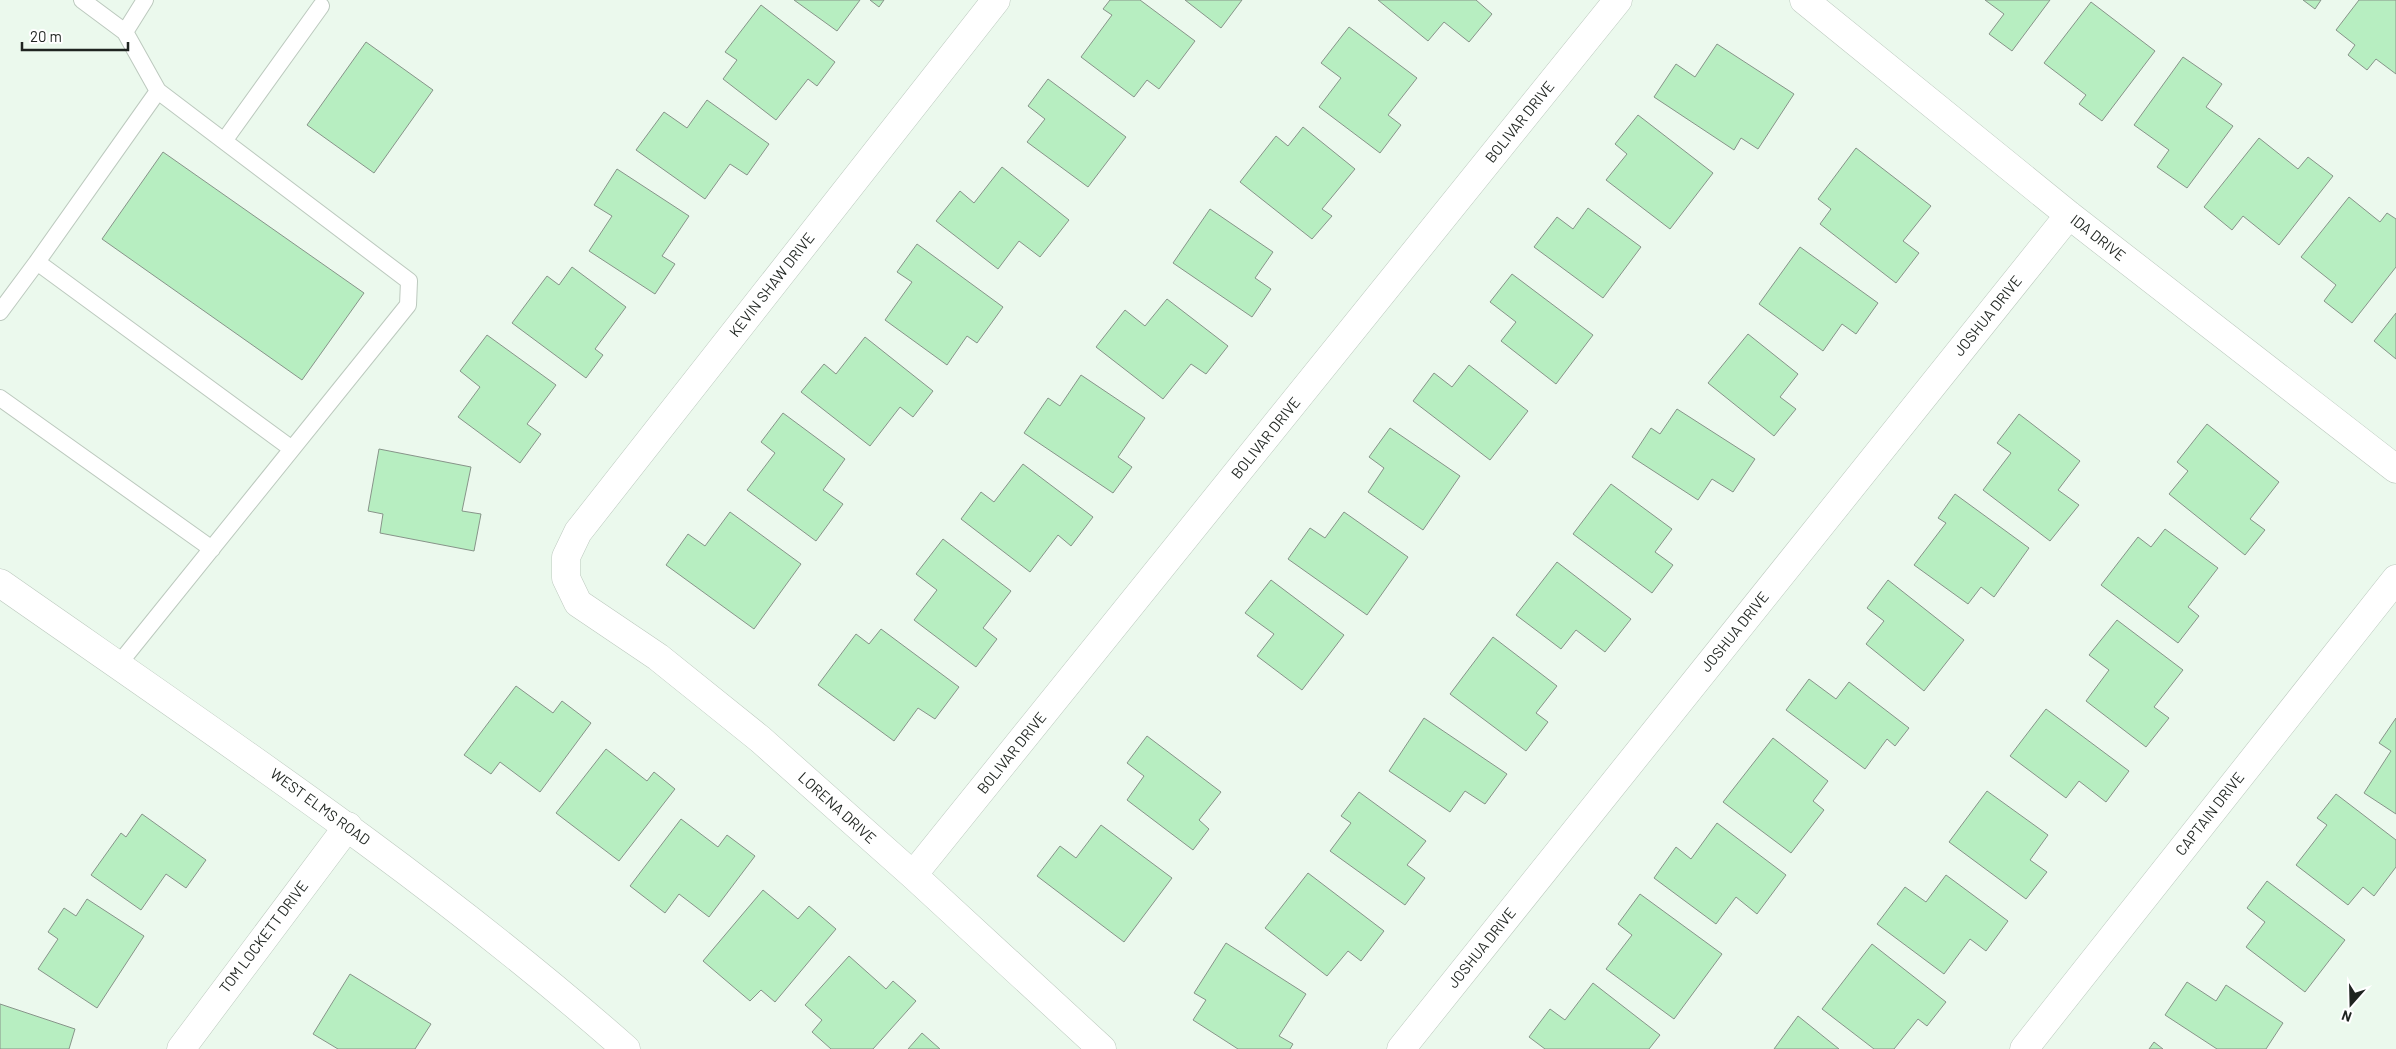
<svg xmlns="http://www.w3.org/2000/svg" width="2396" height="1049" font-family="Barlow,sans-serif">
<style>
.building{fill:#b7eec1;stroke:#879489}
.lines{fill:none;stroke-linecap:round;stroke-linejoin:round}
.service-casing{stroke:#bcc9be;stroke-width:18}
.minor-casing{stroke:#bcc9be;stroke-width:29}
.secondary-casing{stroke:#bcc9be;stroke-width:29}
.service{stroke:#fff;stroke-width:16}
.minor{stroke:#fff;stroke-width:28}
.secondary{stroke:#fff;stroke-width:28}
.labels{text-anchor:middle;stroke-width:4;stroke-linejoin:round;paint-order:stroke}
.street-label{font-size:15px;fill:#1f2420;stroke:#fff}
</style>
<rect width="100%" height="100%" fill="#ebf9ed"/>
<path class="building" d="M794 0H860L837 31Z
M870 0H884L879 7Z
M1110 0H1140L1195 41 1159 89 1147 80 1134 97 1081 57 1112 15 1103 9Z
M1185 0H1242L1221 28Z
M1378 0H1476L1492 14 1469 42 1444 22 1428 41Z
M1985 0H2050L2012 51 1989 34 2004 14Z
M2303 0H2321L2315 9Z
M2359 0H2396V74L2376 59 2367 70 2348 55 2355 45 2336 30Z
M2091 2 2155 51 2102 121 2079 104 2086 95 2044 63Z
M761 5 835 62 817 86 808 79 776 120 723 79 737 60 725 52Z
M1349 27 1417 78 1388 115 1401 125 1380 153 1319 107 1341 78 1321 63Z
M366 42 433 90 374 173 307 125Z
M1717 44 1794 94 1758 149 1741 138 1734 150 1654 97 1676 64 1695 77Z
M2183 57 2222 84 2206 107 2233 126 2187 188 2157 167 2169 150 2134 125Z
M1048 79 1126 137 1088 187 1027 142 1045 119 1028 106Z
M707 100 769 144 747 175 730 164 705 199 636 150 664 112 687 128Z
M1638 115 1713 173 1670 229 1606 180 1627 154 1615 144Z
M1303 127 1355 169 1322 209 1332 216 1312 239 1240 182 1276 136 1288 146Z
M2259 138 2298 169 2308 157 2333 176 2279 245 2243 216 2232 230 2204 207Z
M1856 148 1931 206 1903 241 1919 253 1896 283 1820 224 1831 209 1818 199Z
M163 152 364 293 302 380 102 239Z
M1002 167 1069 220 1040 257 1019 241 998 269 936 221 960 191 974 203Z
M617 169 689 216 662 256 675 264 655 294 589 251 612 216 594 205Z
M2349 197 2380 222 2387 213 2396 219V267L2352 323 2324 301 2336 285 2301 257Z
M1588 208 1641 247 1603 298 1534 247 1557 217 1573 229Z
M1210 209 1273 252 1255 278 1271 289 1252 317 1173 263Z
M917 244 1003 307 977 343 967 336 947 365 885 320 912 282 897 272Z
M1800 247 1878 303 1856 334 1842 324 1823 351 1759 304Z
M572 267 626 307 595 349 603 355 586 378 512 323 547 276 559 285Z
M1512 274 1593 335 1556 384 1501 341 1516 322 1490 302Z
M1167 299 1228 346 1206 374 1191 364 1163 399 1096 347 1125 310 1145 326Z
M2396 313V359L2374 341Z
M1748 334 1798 374 1780 397 1796 409 1774 436 1708 383Z
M487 335 556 385 527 424 541 434 520 463 458 417 480 387 460 371Z
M865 337 933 391 913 417 900 407 870 446 801 392 824 364 836 374Z
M1469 365 1528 411 1490 460 1413 401 1434 373 1452 387Z
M1081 375 1145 418 1118 457 1132 467 1113 493 1024 433 1048 398 1060 406Z
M1677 409 1755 459 1733 492 1712 479 1698 500 1632 457 1651 428 1660 434Z
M783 413 845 459 823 490 843 504 816 541 747 490 775 453 761 442Z
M2019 414 2080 461 2058 490 2079 505 2050 541 1983 490 2011 453 1997 443Z
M2207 424 2279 482 2250 519 2265 530 2245 555 2169 494 2188 471 2177 462Z
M1390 428 1460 476 1423 530 1368 492 1384 468 1369 457Z
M379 449 471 467 462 511 481 514 474 551 380 533 383 514 368 511Z
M1023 464 1093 517 1071 546 1058 535 1030 572 961 519 981 492 994 502Z
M1611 484 1672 529 1655 552 1673 565 1652 593 1573 534Z
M1955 494 2029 548 1994 597 1981 587 1968 604 1914 565 1946 523 1938 518Z
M730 512 801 564 754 629 666 565 688 534 705 546Z
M1344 512 1408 557 1367 615 1288 559 1310 528 1325 538Z
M2165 529 2218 568 2188 607 2199 616 2178 643 2101 585 2138 537 2151 547Z
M943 539 1011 591 983 628 997 639 976 667 914 620 937 590 916 574Z
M1557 562 1631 619 1605 652 1576 630 1561 649 1516 615Z
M1271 580 1344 635 1302 690 1257 656 1274 634 1245 613Z
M1888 580 1964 640 1924 691 1866 644 1884 621 1867 608Z
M2117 620 2183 670 2154 707 2169 718 2146 747 2086 701 2109 670 2089 655Z
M881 629 959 687 935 719 918 708 894 741 818 685 856 634 869 644Z
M1493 637 1557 686 1536 713 1548 722 1526 751 1450 694Z
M1809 679 1836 699 1849 682 1909 728 1895 746 1887 739 1865 769 1786 710Z
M516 686 553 713 562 701 591 723 540 792 500 762 491 774 464 755Z
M2046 709 2129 771 2106 802 2079 781 2066 798 2010 756Z
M1424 718 1507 774 1485 804 1465 791 1450 812 1389 771Z
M2396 718V814L2364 793 2391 751 2379 743Z
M1147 736 1221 792 1199 820 1209 829 1193 850 1127 800 1144 776 1127 763Z
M1773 738 1828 781 1813 801 1824 810 1791 853 1723 802Z
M606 749 647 781 654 772 675 789 619 861 556 813Z
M1987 791 2048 835 2030 860 2047 872 2026 899 1949 842Z
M1359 792 1426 841 1407 865 1425 878 1405 905 1330 851 1351 823 1341 816Z
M2336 794 2396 840V867L2374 896 2363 887 2348 905 2296 865 2327 825 2317 818Z
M142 814 206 860 186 888 166 874 141 910 91 875 121 833 126 837Z
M681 819 718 847 727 835 755 856 709 917 679 894 665 913 630 886Z
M1717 823 1786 875 1757 914 1736 897 1716 924 1654 878 1676 847 1691 859Z
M1101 825 1172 878 1124 942 1037 876 1060 846 1076 858Z
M1308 873 1384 931 1361 961 1348 951 1327 976 1265 928Z
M1946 875 2008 921 1986 951 1970 939 1944 974 1877 924 1905 887 1926 902Z
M2267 881 2345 940 2305 992 2246 947 2265 922 2247 908Z
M763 890 798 919 809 906 836 929 775 1002 761 990 750 1001 703 961Z
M1640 894 1722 954 1674 1019 1606 969 1632 935 1618 924Z
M87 899 144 936 97 1008 38 969 58 939 48 932 64 908 76 916Z
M1226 943 1306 994 1279 1036 1293 1044 1290 1049H1238L1193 1020 1206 1000 1194 993Z
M1872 944 1946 1002 1927 1026 1918 1019 1894 1049H1874L1822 1009Z
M849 956 886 989 893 981 916 1001 873 1049H831L812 1032 822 1020 805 1005Z
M350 974 431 1024 415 1049H338L313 1034Z
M2187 982 2216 1001 2226 985 2283 1023 2266 1049H2217L2165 1015Z
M1593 983 1660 1035 1649 1049H1545L1529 1037 1550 1009 1565 1020Z
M0 1004 75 1029 69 1049H0Z
M1798 1016 1839 1049H1774Z
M922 1033 940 1049H908Z
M2154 1042 2163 1049H2149Z"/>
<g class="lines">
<g class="service-casing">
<path id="service" d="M82 0 125 32 158 91 409 281 408 305 118 665
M125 32 145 0
M158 91 37 262 292 449
M224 141 321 6
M0 312 37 262
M0 398 212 549"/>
</g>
<g class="minor-casing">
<path id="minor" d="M996 0 578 532 566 557V578L578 603 658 657 760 739 913 875 1102 1049
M1804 0 2069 215 2396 469
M913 875 1618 0
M181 1049 348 826
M1401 1049 2069 215
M2024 1049 2396 579"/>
</g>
<g class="secondary-casing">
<path id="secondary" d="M0 583C213 732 431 877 626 1049"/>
</g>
<use href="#service" class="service"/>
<use href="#minor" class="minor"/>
<use href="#secondary" class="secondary"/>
</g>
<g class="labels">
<g class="street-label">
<text transform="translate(1520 122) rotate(-51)" y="5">BOLIVAR DRIVE</text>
<text transform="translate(2098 238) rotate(38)" y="5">IDA DRIVE</text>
<text transform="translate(772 285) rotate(-52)" y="5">KEVIN SHAW DRIVE</text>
<text transform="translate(1988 316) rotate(-51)" y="5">JOSHUA DRIVE</text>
<text transform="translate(1266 438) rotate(-51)" y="5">BOLIVAR DRIVE</text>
<text transform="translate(1735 632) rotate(-51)" y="5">JOSHUA DRIVE</text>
<text transform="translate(1012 753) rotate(-51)" y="5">BOLIVAR DRIVE</text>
<text transform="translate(320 807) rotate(36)" y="5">WEST ELMS ROAD</text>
<text transform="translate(837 808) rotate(42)" y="5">LORENA DRIVE</text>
<text transform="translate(2210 814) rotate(-52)" y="5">CAPTAIN DRIVE</text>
<text transform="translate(264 937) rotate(-53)" y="5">TOM LOCKETT DRIVE</text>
<text transform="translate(1482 948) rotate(-51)" y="5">JOSHUA DRIVE</text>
</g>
</g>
<g transform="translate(2351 1004) rotate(200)" stroke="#ffffff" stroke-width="4" paint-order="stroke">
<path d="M0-4L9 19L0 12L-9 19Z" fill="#1f2420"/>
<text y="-8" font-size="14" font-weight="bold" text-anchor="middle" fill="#1f2420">N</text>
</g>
<path d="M22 42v8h106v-8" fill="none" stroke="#1f2420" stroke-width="2.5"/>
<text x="30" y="42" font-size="15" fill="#1f2420" stroke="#ffffff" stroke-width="4" paint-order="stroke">20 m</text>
</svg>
